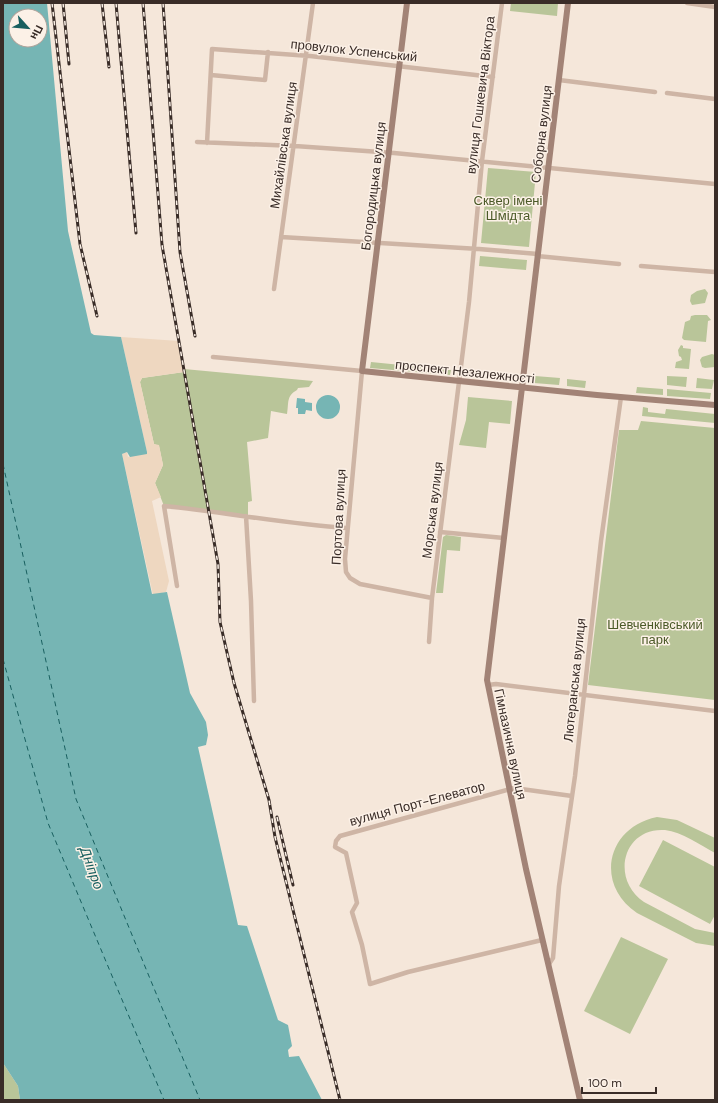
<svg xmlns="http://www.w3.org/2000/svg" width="718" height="1103" font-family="'DM Sans',sans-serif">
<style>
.green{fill:#b9c599}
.plaza{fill:#eed7c0}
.water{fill:#76b5b4;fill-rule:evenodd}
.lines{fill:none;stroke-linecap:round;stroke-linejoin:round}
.ferry{stroke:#185f5f;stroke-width:1;stroke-dasharray:5 4;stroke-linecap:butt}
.street{stroke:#ceb5a5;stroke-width:4.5}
.secondary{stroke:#a28376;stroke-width:6}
.rail-casing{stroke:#392c27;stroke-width:3}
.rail{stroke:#fcf1e7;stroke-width:1.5;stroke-dasharray:4.5;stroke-linecap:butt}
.labels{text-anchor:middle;stroke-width:3;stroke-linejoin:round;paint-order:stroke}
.street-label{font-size:13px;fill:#392c27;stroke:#fcf1e7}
.park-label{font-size:13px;fill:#4b5a28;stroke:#fcf1e7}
.water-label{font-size:14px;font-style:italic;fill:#185f5f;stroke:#fcf1e7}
</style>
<rect width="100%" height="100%" fill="#f5e7da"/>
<path class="green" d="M511 3H558L557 16 510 11Z
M488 168 536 172 529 247 481 243Z
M480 256 527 260 526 270 479 266Z
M705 289 708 293 705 303 692 305 690 301 691 295 697 291Z
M695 315H707L711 320 708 321 706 342 684 340 682 338 685 322 690 320 691 316Z
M681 345 683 346V348L691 349 689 369 675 368 676 362 682 360 681 357 679 356 678 350Z
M712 354 715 355V367L705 368 702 367 700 360 702 357Z
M371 362 451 370 450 375 370 368Z
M184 369 313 381 309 387 298 388 297 390C286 396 289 403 287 414L271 411 268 438 247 442 252 501 248 502V516L164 506 155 483 163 465 159 446 154 444 140 382 142 378 184 372Z
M469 372 514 376V380L469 377Z
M535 376 560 378 559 385 534 383Z
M667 376 687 377 686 387 667 385Z
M697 378 714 380 712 389 696 388Z
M567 379 586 381 585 388 567 386Z
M637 387 663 389V395L636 393Z
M667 389 711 393 710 399 667 396Z
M468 397 512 401 510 424 489 422 486 448 459 445 466 420Z
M643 407 648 408V412L665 414 666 409 715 414V423L642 416Z
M641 421 715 428V700L588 685 619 430H638Z
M446 535 461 537 460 551 447 550 443 593H436L443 537Z
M657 817 677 820 715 838V853C700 845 682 832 665 830 623 827 610 879 644 902L695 929 715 933V946L696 943 637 913C594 884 607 827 657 817Z
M663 840 715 867V915L710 924 639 886Z
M621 937 668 959 630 1034 584 1011Z
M3 1063 18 1086 20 1100H3Z"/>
<path class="plaza" d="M121 337 179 341 184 372 142 378 140 382 154 444 159 445 163 465 155 483 161 497 152 501 169 581 166 592 153 595 122 454 127 452 128 457 147 452Z"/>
<path class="water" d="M3 3H47L68 231 91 333 94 335 121 337 147 452V454L130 457 127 452 122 454 152 594 167 592 190 693 206 722 208 735 206 745 198 747 238 925 247 926 278 1020 288 1025 292 1046 288 1050 289 1057 299 1056 322 1100H20L18 1086 3 1063ZM16 16H40V40H16Z
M316 407a12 12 0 1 1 24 0a12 12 0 1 1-24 0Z
M297 398 305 399V402L312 403V411L306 410 305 414H298V408H296Z"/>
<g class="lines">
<path class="ferry" d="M3 464 76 799 200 1100
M3 659 48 823 164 1100"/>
<path class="street" d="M687 3 715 7
M211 75 265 80 268 52
M559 80 655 92
M667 93 715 99
M197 142 295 146 394 153 715 184
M207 143 212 49 310 56 493 77
M281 237 479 249 538 254
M537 256 619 264
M641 266 715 272
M274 289 313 3
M213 357 362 371 345 559 346 572 350 578 360 584 432 598
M246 516 251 601 254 701
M440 532 504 538
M177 586 164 506C225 512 285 524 346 528
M429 642 432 598 469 302 482 161 502 3
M488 685 496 684 715 711
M542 940 408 972 370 984 362 945 352 912 357 903 346 853 335 847 336 841 340 836 514 788 572 796
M549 964 553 958 559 886 575 776 601 541 621 397"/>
<path class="secondary" d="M407 3 362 371 597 395 715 405
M568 3 487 680 526 869 580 1100"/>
<g class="rail-casing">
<path id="rail" d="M52 3 80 244 97 316
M63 3 69 64
M102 3 109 67
M116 3 136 233
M143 3 162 245 218 564 220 622 234 683 269 800 275 837 340 1100
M163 3 180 252 195 336
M277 817 293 885"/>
</g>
<use href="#rail" class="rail"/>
</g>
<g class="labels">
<g class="street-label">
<text transform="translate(354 50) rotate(6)" y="5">провулок Успенський</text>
<text transform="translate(480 95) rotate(-83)" y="5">вулиця Гошкевича Віктора</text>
<text transform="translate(541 134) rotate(-83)" y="5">Соборна вулиця</text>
<text transform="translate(283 145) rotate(-82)" y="5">Михайлівська вулиця</text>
<text transform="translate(373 186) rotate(-83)" y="5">Богородицька вулиця</text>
<text transform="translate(465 371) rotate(6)" y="5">проспект Незалежності</text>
<text transform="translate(432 510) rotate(-83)" y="5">Морська вулиця</text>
<text transform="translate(338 517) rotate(-87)" y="5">Портова вулиця</text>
<text transform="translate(574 680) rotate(-84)" y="5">Лютеранська вулиця</text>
<text transform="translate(511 744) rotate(78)" y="5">Гімназична вулиця</text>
<text transform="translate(417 803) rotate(-15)" y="5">вулиця Порт-Елеватор</text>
</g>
<g class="park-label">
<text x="508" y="205">Сквер імені<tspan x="508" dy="15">Шмідта</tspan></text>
<text x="655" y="629">Шевченківський<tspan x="655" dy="15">парк</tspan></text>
</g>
<g class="water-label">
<text transform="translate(92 868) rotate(70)" y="5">Дніпро</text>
</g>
</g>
<rect width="718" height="1103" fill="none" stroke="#392c27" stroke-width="8"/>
<g transform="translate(28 28) rotate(117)"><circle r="19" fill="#fcf1e7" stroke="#aea29a"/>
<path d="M0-3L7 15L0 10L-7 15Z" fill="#185f5f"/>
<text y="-6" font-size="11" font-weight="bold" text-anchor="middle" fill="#392c27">Пн</text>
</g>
<path d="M582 1087v6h74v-6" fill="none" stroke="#392c27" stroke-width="2"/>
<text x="588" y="1087" font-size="12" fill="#392c27" stroke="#fcf1e7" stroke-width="3" paint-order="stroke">100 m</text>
</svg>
